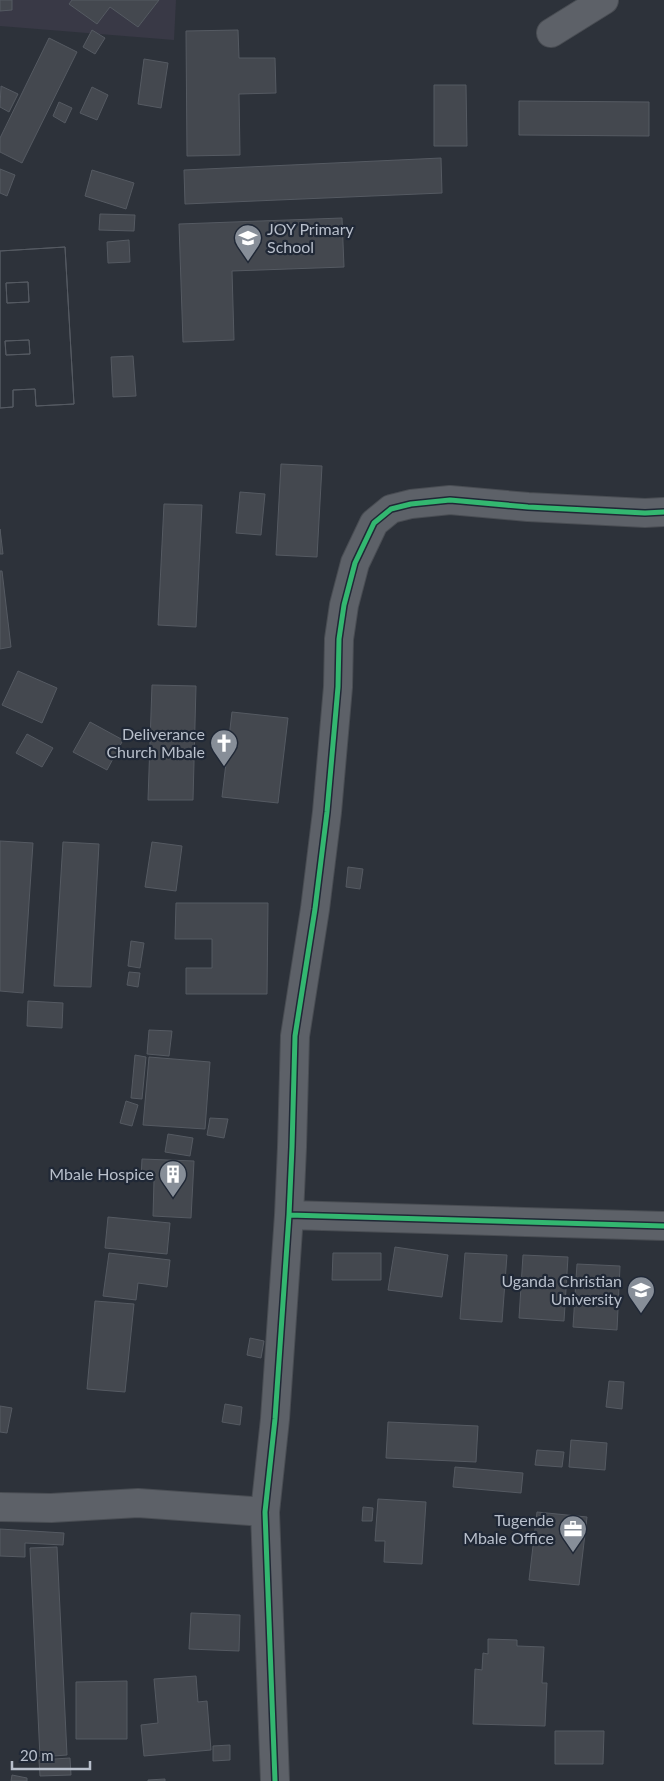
<svg xmlns="http://www.w3.org/2000/svg" width="664" height="1781" font-family="Lato,sans-serif">
<style>
.medical{fill:#393946}
.building{fill:#44484f;stroke:#555a62;fill-rule:evenodd}
.lines{fill:none;stroke-linecap:round;stroke-linejoin:round}
.street-casing{stroke:#494d53;stroke-width:30}
.street{stroke:#5d6168;stroke-width:28}
.cycleway-casing{stroke:#202836;stroke-width:8}
.cycleway{stroke:#33b770;stroke-width:5}
.labels{text-anchor:middle;stroke-width:4.5;stroke-linejoin:round;paint-order:stroke}
.poi-label{font-size:16px;fill:#b8bfcb;stroke:#202836;text-anchor:end}
</style>
<rect width="100%" height="100%" fill="#2d323a"/>
<path class="medical" d="M0 0H176L174 40 0 26Z"/>
<path class="building" d="M0 0H12V10L0 11Z
M72 0H159L138 27 110 7 97 24 69 4Z
M92 30 105 38 95 54 83 47Z
M238 30 239 58H275L276 93 239 94 240 155 187 156 186 31Z
M49 38 77 52 22 163 0 152V138Z
M144 59 168 63 161 108 138 104Z
M434 85H466L467 146H434Z
M1 86 18 94 9 112 0 107Z
M92 87 108 95 97 120 80 113Z
M519 101 649 102V136L519 135Z
M59 102 72 108 65 123 53 116Z
M441 158 442 193 185 204 184 170Z
M0 169 15 175 7 196 0 193Z
M92 170 134 183 126 209 85 196Z
M100 214 135 215 134 231 99 230Z
M342 218 344 267 232 271 234 340 183 342 179 224Z
M129 240 130 262 108 263 107 242Z
M65 247 74 404 36 406 35 389 13 390V407L0 408V251ZM28 282 29 302 7 303 6 283ZM29 340 30 354 6 355 5 341Z
M65 247 74 404 36 406 35 389 13 390V407L0 408V251ZM28 282 29 302 7 303 6 283ZM29 340 30 354 6 355 5 341Z
M133 356 136 396 113 397 111 357Z
M281 464 322 466 317 557 276 555Z
M240 492 265 494 261 535 236 533Z
M164 504 202 505 196 627 158 625Z
M0 529 3 554H0Z
M0 571H2L11 647 0 649Z
M18 671 57 688 42 723 2 705Z
M152 685 196 686 193 800H148Z
M232 712 288 718 278 803 222 797Z
M90 722 123 740 107 770 73 752Z
M27 734 53 748 42 767 16 753Z
M0 841 33 843 23 993 0 991Z
M63 842 99 844 91 987 54 986Z
M152 842 182 846 176 891 145 887Z
M348 867 363 869 360 889 346 887Z
M176 903H268L267 994H186V968H212V939H175Z
M131 941 144 943 140 968 128 966Z
M129 972 140 973 138 987 127 985Z
M28 1001 63 1003 62 1028 27 1026Z
M149 1030 172 1031 169 1056 147 1054Z
M135 1055 146 1057 142 1099 131 1098Z
M149 1057 210 1062 205 1129 143 1125Z
M126 1101 138 1105 132 1126 120 1123Z
M210 1118 228 1119 224 1138 207 1135Z
M168 1134 193 1138 190 1156 165 1152Z
M142 1159 194 1161 191 1218 153 1216 154 1180 141 1179Z
M108 1217 170 1223 167 1254 105 1248Z
M395 1247 448 1255 442 1297 388 1290Z
M109 1253 170 1260 167 1287 138 1283 136 1300 103 1296Z
M333 1253H381V1280H332Z
M465 1253 507 1255 502 1322 460 1319Z
M523 1255 568 1257 564 1321 519 1318Z
M577 1264 620 1266 617 1330 573 1327Z
M95 1301 134 1304 125 1392 87 1389Z
M250 1338 264 1341 261 1358 247 1355Z
M609 1381 624 1382 622 1409 606 1407Z
M225 1404 242 1407 240 1425 222 1422Z
M0 1406 12 1408 7 1433 0 1432Z
M388 1422 478 1426 476 1462 386 1458Z
M571 1440 607 1443 605 1470 569 1467Z
M537 1450 564 1452 562 1467 535 1465Z
M455 1467 523 1473 521 1493 453 1487Z
M378 1499 426 1502 422 1564 384 1562 385 1541H375Z
M363 1507 373 1508 372 1521H362Z
M537 1512 587 1517 579 1585 529 1580Z
M0 1529 64 1533 63 1545 25 1543V1557L0 1556Z
M57 1547 67 1755 40 1757 30 1548Z
M191 1613 240 1615 239 1651 189 1649Z
M488 1639 517 1640V1646L544 1647 542 1683H547L545 1726 473 1724 475 1669 482 1670 483 1653 488 1654Z
M196 1676 198 1702 207 1701 211 1750 144 1756 141 1725 158 1723 154 1679Z
M127 1681V1739H76V1682Z
M555 1731H604L603 1764H555Z
M230 1745V1760L213 1761V1746Z
M70 1758 71 1775 40 1776 39 1760Z
M12 1775 27 1778V1781H11Z
M165 1779V1781H148V1780Z"/>
<g class="lines">
<g class="street-casing">
<path id="street" d="M551 33 604 0
M289 1215 292 1147 295 1036 315 909 327 812 338 687 339 639 344 605 355 563 374 523 391 509 411 504 450 500 528 507 645 513 664 512
M0 1507 51 1508 138 1503 265 1512
M275 1781 265 1512 275 1419 289 1215 664 1226"/>
</g>
<use href="#street" class="street"/>
<g class="cycleway-casing">
<path id="cycleway" d="M289 1215 292 1147 295 1036 315 909 327 812 338 687 339 639 344 605 355 563 374 523 391 509 411 504 450 500 528 507 645 513 664 512
M275 1781 265 1512 275 1419 289 1215 664 1226"/>
</g>
<use href="#cycleway" class="cycleway"/>
</g>
<defs>
<g id="school-pin" transform="scale(1.4375)"><path d="M0 17L-7.5 6A9.5 9.5 0 1 1 7.5 6Z" fill="#878e98" stroke="#202836"/><path d="M0-5L7-2L0 1L-7-2ZM-4 1L0 2.5L4 1V4Q0 6-4 4Z" fill="#fff"/></g>
<g id="church-pin" transform="scale(1.4375)"><path d="M0 17L-7.5 6A9.5 9.5 0 1 1 7.5 6Z" fill="#878e98" stroke="#202836"/><path d="M-1.2-6h2.4v3.5h3.3v2.4h-3.3V6h-2.4V-.1h-3.3v-2.4h3.3Z" fill="#fff"/></g>
<g id="building-pin" transform="scale(1.4375)"><path d="M0 17L-7.5 6A9.5 9.5 0 1 1 7.5 6Z" fill="#878e98" stroke="#202836"/><path d="M-4-6H4V6H1V3H-1V6H-4ZM-2.5-4.3h1.7v1.8h-1.7ZM.8-4.3h1.7v1.8H.8ZM-2.5-1h1.7V.8h-1.7ZM.8-1h1.7V.8H.8Z" fill="#fff"/></g>
<g id="university-pin" transform="scale(1.4375)"><path d="M0 17L-7.5 6A9.5 9.5 0 1 1 7.5 6Z" fill="#878e98" stroke="#202836"/><path d="M0-5L7-2L0 1L-7-2ZM-4 1L0 2.5L4 1V4Q0 6-4 4Z" fill="#fff"/></g>
<g id="office-pin" transform="scale(1.4375)"><path d="M0 17L-7.5 6A9.5 9.5 0 1 1 7.5 6Z" fill="#878e98" stroke="#202836"/><path d="M-6-3h4V-5.5h4V-3h4V5H-6ZM-1-4.5V-3h2v-1.5ZM-6 0V1H6V0Z" fill="#fff"/></g>
</defs>
<g fill-rule="evenodd">
<use href="#school-pin" x="248" y="238"/>
<use href="#church-pin" x="224" y="743"/>
<use href="#building-pin" x="173" y="1174"/>
<use href="#university-pin" x="641" y="1290"/>
<use href="#office-pin" x="573" y="1529"/>
</g>
<g class="labels">
<g class="poi-label">
<text x="267" y="235" text-anchor="start">JOY Primary<tspan x="267" dy="18">School</tspan></text>
<text x="205" y="740">Deliverance<tspan x="205" dy="18">Church Mbale</tspan></text>
<text x="154" y="1180">Mbale Hospice</text>
<text x="622" y="1287">Uganda Christian<tspan x="622" dy="18">University</tspan></text>
<text x="554" y="1526">Tugende<tspan x="554" dy="18">Mbale Office</tspan></text>
</g>
</g>
<path d="M12 1761v8h78v-8" fill="none" stroke="#b8bfcb" stroke-width="2.5"/>
<text x="20" y="1761" font-size="15" fill="#b8bfcb" stroke="#202836" stroke-width="4" paint-order="stroke">20 m</text>
</svg>
